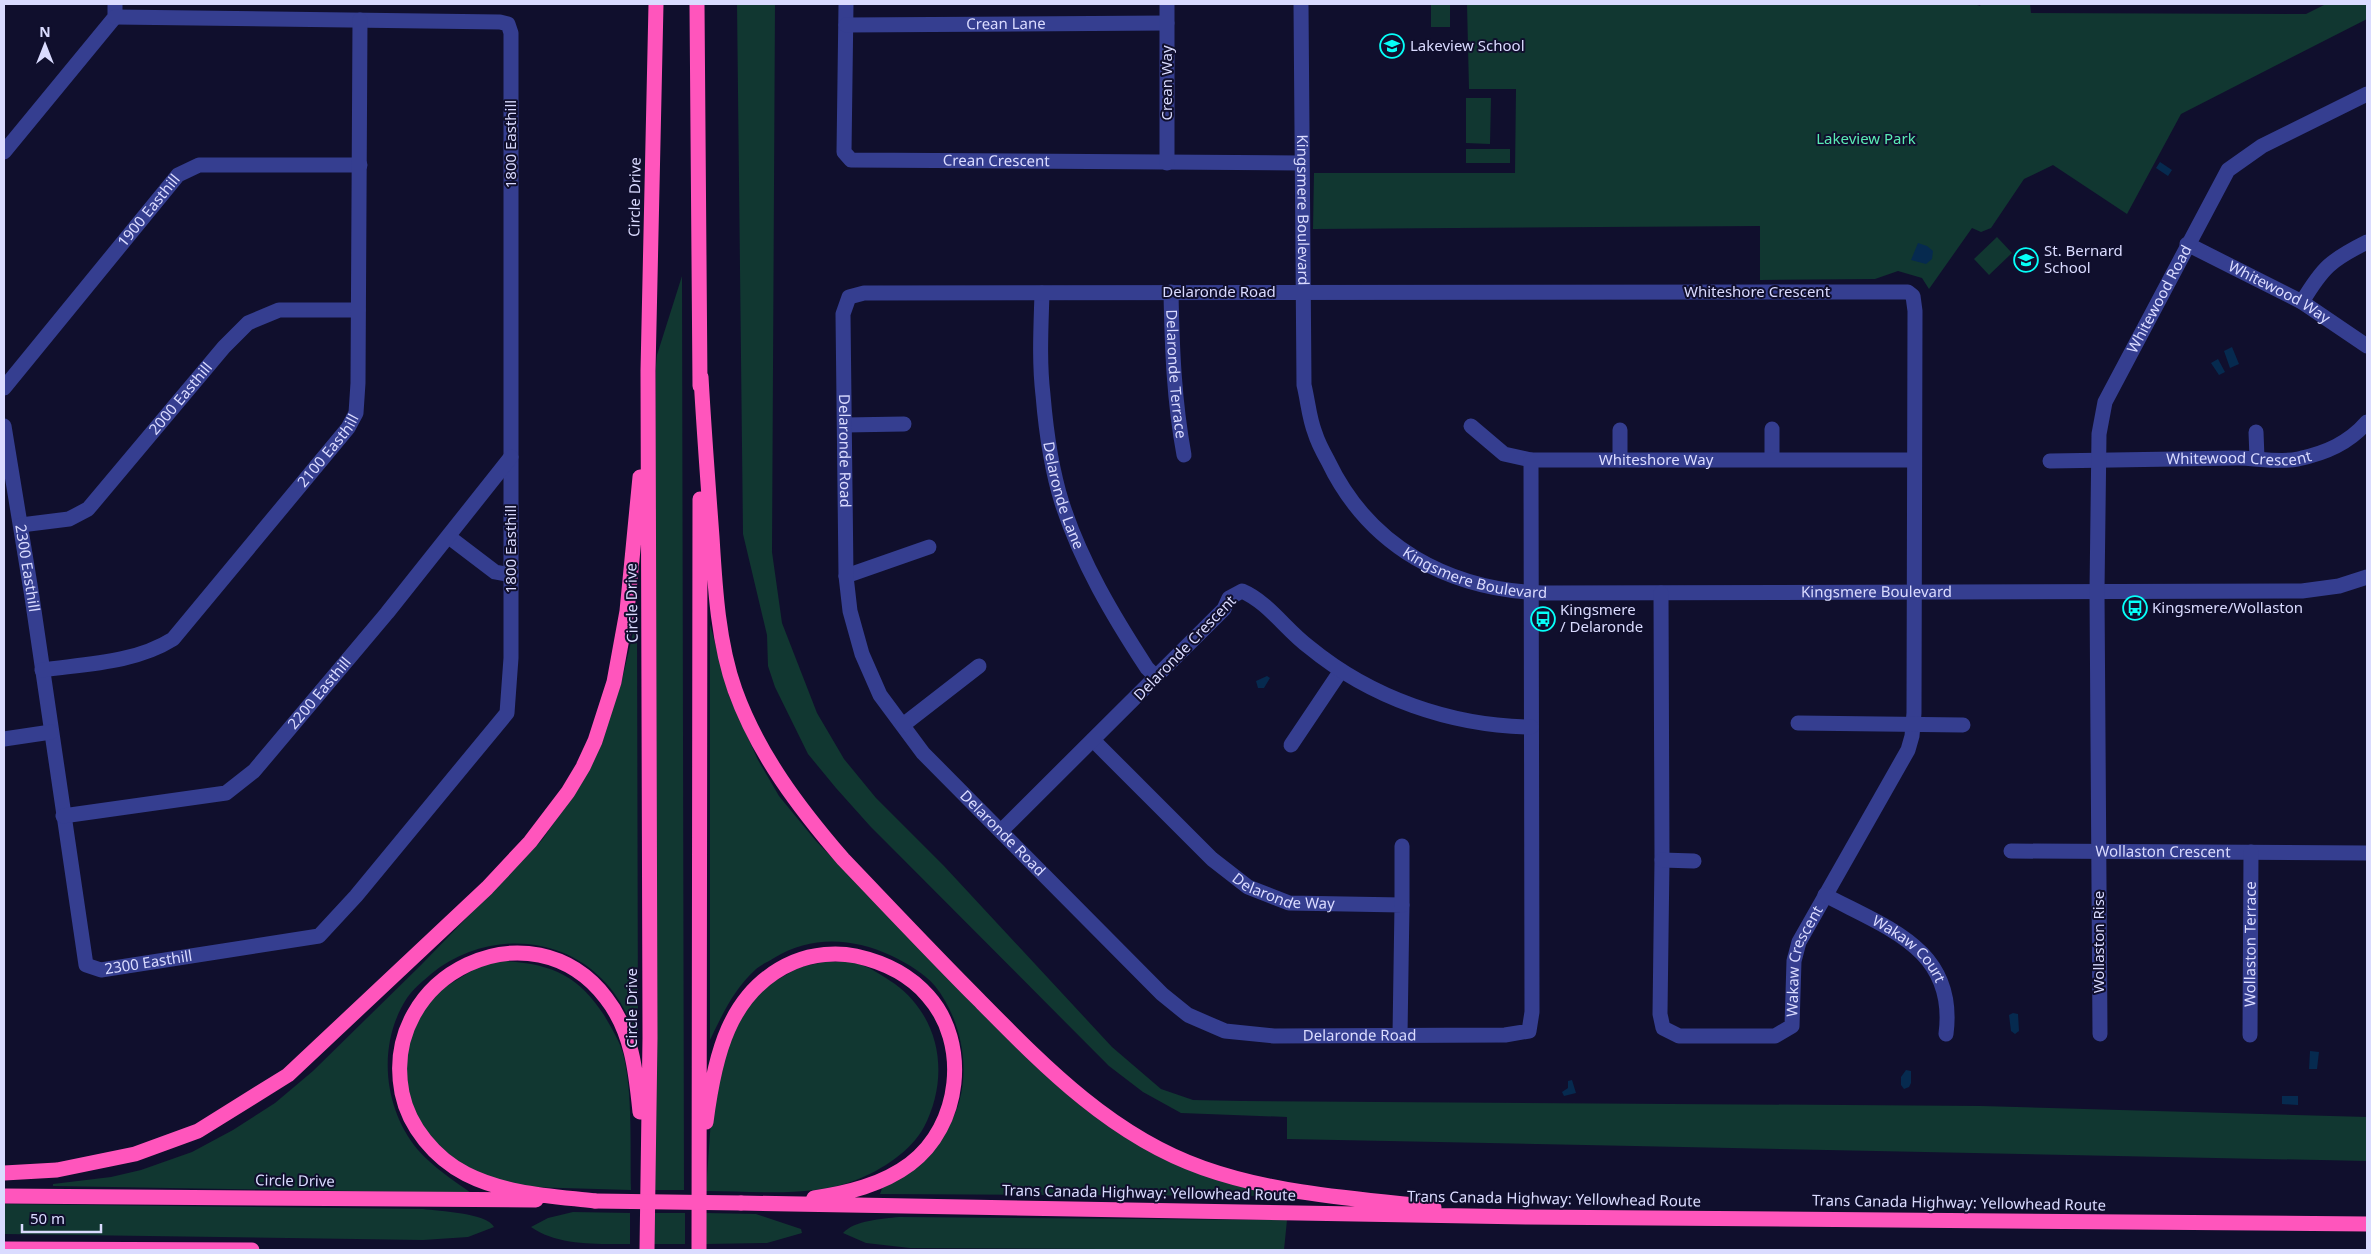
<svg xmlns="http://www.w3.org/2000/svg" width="2371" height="1254" font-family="'Noto Sans',sans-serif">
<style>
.green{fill:#113731}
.water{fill:#062a4f}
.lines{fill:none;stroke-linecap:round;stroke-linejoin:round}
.minor{stroke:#353e90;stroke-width:15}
.highway{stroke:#ff55bc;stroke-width:15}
.highway-bridge{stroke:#ff55bc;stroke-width:15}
.labels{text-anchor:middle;stroke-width:4;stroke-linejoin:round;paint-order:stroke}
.street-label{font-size:15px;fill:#dadbff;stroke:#100f2d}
.poi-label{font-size:15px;fill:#dadbff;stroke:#100f2d;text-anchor:start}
.park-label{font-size:15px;fill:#5aebb4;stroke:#100f2d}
</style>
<rect width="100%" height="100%" fill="#100f2d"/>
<path class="green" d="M737 4H775L772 552 782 623 817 713 844 759 876 798 944 866 1112 1047 1161 1089 1193 1100 1243 1101 1981 1106 2367 1117V1161L1287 1139V1117L1181 1113 1143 1092 1109 1066 870 826 836 788 808 754 775 687 768 666 767 635 743 534Z
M1431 4H1450V27H1431Z
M1467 4H1974L1980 6 1981 4H2030L2031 13 2306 14 2326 4H2367V19L2181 114 2127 214 2053 165 2024 179 1991 228 1981 232 1972 228 1929 289 1922 278 1898 271 1875 279 1760 280V226L1313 229 1314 173H1515L1516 89H1469Z
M1466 98H1491L1490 144 1466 143Z
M1466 149H1510V163H1466Z
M1997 237 2012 253 1989 275 1974 259Z
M682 276 684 1190H651L656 365 657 355Z
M710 624 729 696 758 760 779 796 816 841 1028 1059C1081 1109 1129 1149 1199 1171 1213 1175 1272 1190 1278 1196L880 1194 883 1186C904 1168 941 1143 953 1118 973 1077 963 1021 935 986 924 973 908 964 892 956 853 938 812 935 774 958 768 962 760 965 755 970 734 989 722 1015 710 1040Z
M634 629 637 630 638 1037C628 1016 619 996 602 979 556 932 481 933 431 974 423 981 413 989 407 998 377 1044 383 1108 418 1150 433 1167 453 1180 471 1193L53 1186V1184L111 1177 141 1170 192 1152 233 1130 275 1103 313 1071 421 965 542 840 563 810 621 684Z
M506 961C552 964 579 976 604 1015 611 1027 619 1040 623 1053 633 1092 630 1149 631 1190L528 1187 495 1181 463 1167 425 1132 406 1096 404 1050 429 997 481 965Z
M824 962C834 962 845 961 855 963 869 966 883 976 895 984 941 1018 950 1077 924 1127 911 1151 882 1170 856 1180 810 1198 755 1191 706 1191L711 1119 728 1039 748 1006 768 985 800 967Z
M4 1204 423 1209C439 1211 487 1213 494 1227L468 1237 423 1240 4 1234Z
M573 1212 630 1213V1244C598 1244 558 1246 531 1227L548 1218Z
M652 1213H685V1244H652Z
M706 1213 756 1214 801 1229 802 1233 767 1243 706 1244Z
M899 1217 1287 1220 1284 1250 910 1248 866 1243 843 1233C855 1220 882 1219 899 1217Z"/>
<path class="water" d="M2160 162 2172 170 2168 176 2156 168Z
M1918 243 1927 246 1933 251 1932 259 1926 264 1911 260Z
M2232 347 2239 364 2230 368 2224 351Z
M2218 359 2225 372 2219 375 2211 363Z
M1267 676 1270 678 1264 688H1258L1256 681Z
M2013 1013 2018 1014 2019 1031 2015 1034 2011 1031 2009 1015Z
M2310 1051 2319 1052 2317 1069H2309Z
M1906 1070 1911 1071V1083L1909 1087 1904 1089 1901 1085V1077Z
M1572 1080 1576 1093 1564 1096 1562 1092 1568 1088V1081Z
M2282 1096H2298V1105L2282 1104Z"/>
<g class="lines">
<g class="minor">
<path id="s1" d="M846 4 844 152 851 160 1301 163"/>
<path id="s2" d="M1301 4 1304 385C1308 401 1309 418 1315 433 1318 443 1323 452 1328 461 1369 547 1449 590 1543 593L2302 591 2339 586 2367 577"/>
<path id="s3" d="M846 25 1167 23"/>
<path d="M4 152 115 17V4"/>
<path d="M1167 163V4"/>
<path id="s4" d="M2187 244 2302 302 2367 346"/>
<path id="s5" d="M1171 292C1172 347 1174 401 1184 455"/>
<path id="s6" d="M1042 293C1041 327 1039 361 1043 395 1046 431 1051 468 1062 503 1081 562 1113 616 1147 668L1156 677"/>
<path d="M2302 302C2323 267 2331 260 2367 242"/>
<path id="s7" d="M4 388 178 175 199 165H360"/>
<path d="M845 425 904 424"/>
<path id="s8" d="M4 426 32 597 86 965 101 970 319 936 356 896 507 713 511 658V33L508 24 500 22 115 17"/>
<path d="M1471 426 1504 454 1531 460"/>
<path d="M1620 430V460"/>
<path d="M2256 432 2257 458"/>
<path d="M1772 459V429"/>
<path id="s9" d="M2050 461C2113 460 2175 459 2238 458 2255 458 2282 463 2298 459 2326 453 2349 443 2367 422"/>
<path id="s10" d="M21 525 69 519 88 509 224 347 248 323 279 310H358"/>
<path d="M449 537 495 572 511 575"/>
<path d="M846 576 929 547"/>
<path id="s11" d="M1661 593 1662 860 1660 1014 1663 1028 1679 1036H1775L1792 1026 1794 961 1799 942 1908 750 1912 736 1914 713 1915 311 1913 296 1908 292 864 293 849 297 843 314 846 576 850 611 862 654 880 695 923 753 1162 994 1188 1015 1225 1031 1274 1036 1505 1035 1529 1031 1532 1012 1531 460H1914"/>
<path id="s12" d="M42 670C85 664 135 663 173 639L348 428 356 413 358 383 360 20"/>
<path d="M1798 723 1963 725"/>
<path d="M903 725 979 666"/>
<path d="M4 739 51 732"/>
<path id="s13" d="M1093 740 1212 859 1248 887 1289 903 1402 905 1400 1035"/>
<path d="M1291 745 1340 672"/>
<path id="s14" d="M63 816 226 793 254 771 387 613 511 457"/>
<path d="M1001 831 1224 609 1229 598 1242 591C1268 602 1286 630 1309 647 1371 698 1451 726 1531 727"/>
<path d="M1402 846V905"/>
<path id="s15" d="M2011 851 2367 853"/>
<path d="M1662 860 1694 861"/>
<path id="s16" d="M1825 895C1887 928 1957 949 1946 1034"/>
<path id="s17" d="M2100 1034 2097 591 2099 434 2105 402 2228 170 2262 146 2367 94"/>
<path id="s18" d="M2250 1035 2251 852"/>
</g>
<path class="highway" d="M697 4 700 386
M701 377C704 430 708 484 712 537 715 587 718 642 735 690 758 754 799 808 843 859 888 906 933 954 979 1000 1045 1067 1112 1136 1203 1168 1276 1194 1358 1199 1434 1207
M706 1122C714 1059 728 990 794 962 813 954 836 952 856 956 883 962 910 975 928 996 970 1043 961 1126 910 1164 882 1185 847 1193 814 1198
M4 1173 57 1170 135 1154 198 1131 288 1075 487 888 530 842 568 792 583 767 595 741 614 682 627 611 640 477
M4 1196 536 1200
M595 1201C552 1196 505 1194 466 1174 435 1158 409 1127 402 1093 379 974 532 901 606 998 632 1031 636 1072 640 1112
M741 1203 1527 1217 2367 1224
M4 1249 252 1250
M647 1250 650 1038 648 371 656 4
M699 1250 700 499"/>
<path class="highway-bridge" d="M595 1201 741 1203"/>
</g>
<defs>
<g id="school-ring" transform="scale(1.25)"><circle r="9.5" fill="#100f2d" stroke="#06fff8" stroke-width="1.5"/><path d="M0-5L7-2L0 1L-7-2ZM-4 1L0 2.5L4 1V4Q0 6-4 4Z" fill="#06fff8"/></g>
<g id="bus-ring" transform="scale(1.25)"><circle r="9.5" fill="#100f2d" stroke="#06fff8" stroke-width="1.5"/><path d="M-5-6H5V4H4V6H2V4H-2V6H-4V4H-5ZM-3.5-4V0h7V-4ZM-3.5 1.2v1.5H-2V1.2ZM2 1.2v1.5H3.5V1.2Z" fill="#06fff8"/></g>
</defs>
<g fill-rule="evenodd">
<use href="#school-ring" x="1392" y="46"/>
<use href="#school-ring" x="2026" y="260"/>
<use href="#bus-ring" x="2135" y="608"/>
<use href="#bus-ring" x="1543" y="619"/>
</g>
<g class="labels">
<g class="street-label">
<text dy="5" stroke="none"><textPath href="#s3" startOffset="160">Crean Lane</textPath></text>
<text transform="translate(1167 83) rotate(-90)" y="5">Crean Way</text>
<text transform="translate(511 144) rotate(-90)" y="5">1800 Easthill</text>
<text dy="5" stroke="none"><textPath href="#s1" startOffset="304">Crean Crescent</textPath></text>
<text transform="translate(635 197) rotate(-89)" y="5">Circle Drive</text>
<text dy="5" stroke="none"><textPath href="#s7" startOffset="229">1900 Easthill</textPath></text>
<text dy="5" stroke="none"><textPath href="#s2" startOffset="206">Kingsmere Boulevard</textPath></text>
<text x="1219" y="297">Delaronde Road</text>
<text x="1757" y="297">Whiteshore Crescent</text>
<text dy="5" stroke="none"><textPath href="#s4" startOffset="104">Whitewood Way</textPath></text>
<text dy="5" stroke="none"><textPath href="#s17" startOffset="749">Whitewood Road</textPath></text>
<text dy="5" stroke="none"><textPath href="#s5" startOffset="82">Delaronde Terrace</textPath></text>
<text dy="5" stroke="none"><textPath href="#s10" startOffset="214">2000 Easthill</textPath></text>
<text dy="5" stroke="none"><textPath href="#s12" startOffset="380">2100 Easthill</textPath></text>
<text dy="5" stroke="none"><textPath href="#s11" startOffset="2550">Delaronde Road</textPath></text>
<text dy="5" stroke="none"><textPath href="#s9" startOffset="189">Whitewood Crescent</textPath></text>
<text dy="5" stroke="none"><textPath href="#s11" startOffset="4286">Whiteshore Way</textPath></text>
<text dy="5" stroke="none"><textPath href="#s6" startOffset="205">Delaronde Lane</textPath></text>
<text transform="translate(511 549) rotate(-90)" y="5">1800 Easthill</text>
<text dy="5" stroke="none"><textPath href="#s8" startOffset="144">2300 Easthill</textPath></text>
<text dy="5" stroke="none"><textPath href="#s2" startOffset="656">Kingsmere Boulevard</textPath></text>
<text dy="5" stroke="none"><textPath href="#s2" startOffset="1061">Kingsmere Boulevard</textPath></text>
<text transform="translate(632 603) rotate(-91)" y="5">Circle Drive</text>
<text transform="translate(1185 648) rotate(-46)" y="5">Delaronde Crescent</text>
<text dy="5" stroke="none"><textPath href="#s14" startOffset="302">2200 Easthill</textPath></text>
<text dy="5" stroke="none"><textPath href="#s11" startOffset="2985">Delaronde Road</textPath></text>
<text dy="5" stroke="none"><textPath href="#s15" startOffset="152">Wollaston Crescent</textPath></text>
<text dy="5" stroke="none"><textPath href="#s13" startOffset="250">Delaronde Way</textPath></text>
<text transform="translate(2099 942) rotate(-90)" y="5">Wollaston Rise</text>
<text dy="5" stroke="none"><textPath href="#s18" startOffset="91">Wollaston Terrace</textPath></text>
<text dy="5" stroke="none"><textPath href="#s16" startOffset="101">Wakaw Court</textPath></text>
<text dy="5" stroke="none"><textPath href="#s8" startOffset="609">2300 Easthill</textPath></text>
<text dy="5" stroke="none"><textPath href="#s11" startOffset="636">Wakaw Crescent</textPath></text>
<text transform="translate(632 1008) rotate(-90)" y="5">Circle Drive</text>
<text dy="5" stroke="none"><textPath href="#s11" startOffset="3420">Delaronde Road</textPath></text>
<text transform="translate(295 1181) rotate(1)" y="5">Circle Drive</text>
<text transform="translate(1149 1193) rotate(1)" y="5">Trans Canada Highway: Yellowhead Route</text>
<text transform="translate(1554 1199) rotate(1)" y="5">Trans Canada Highway: Yellowhead Route</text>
<text transform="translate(1959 1203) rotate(1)" y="5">Trans Canada Highway: Yellowhead Route</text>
</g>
<g class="poi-label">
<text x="1410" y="51">Lakeview School</text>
<text x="2044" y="256">St. Bernard<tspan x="2044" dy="17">School</tspan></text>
<text x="2152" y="613">Kingsmere/Wollaston</text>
<text x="1560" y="615">Kingsmere<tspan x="1560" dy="17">/ Delaronde</tspan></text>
</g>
<g class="park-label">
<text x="1866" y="144">Lakeview Park</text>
</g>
</g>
<rect width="2371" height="1254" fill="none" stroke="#dadbff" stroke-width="10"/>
<g transform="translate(45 45)" stroke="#100f2d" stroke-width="4" paint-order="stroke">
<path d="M0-4L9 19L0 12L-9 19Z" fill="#dadbff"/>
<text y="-8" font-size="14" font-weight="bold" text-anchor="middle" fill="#dadbff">N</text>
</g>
<path d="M22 1224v8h79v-8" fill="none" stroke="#dadbff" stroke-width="2.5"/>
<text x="30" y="1224" font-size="15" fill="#dadbff" stroke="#100f2d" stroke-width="4" paint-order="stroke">50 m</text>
</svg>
